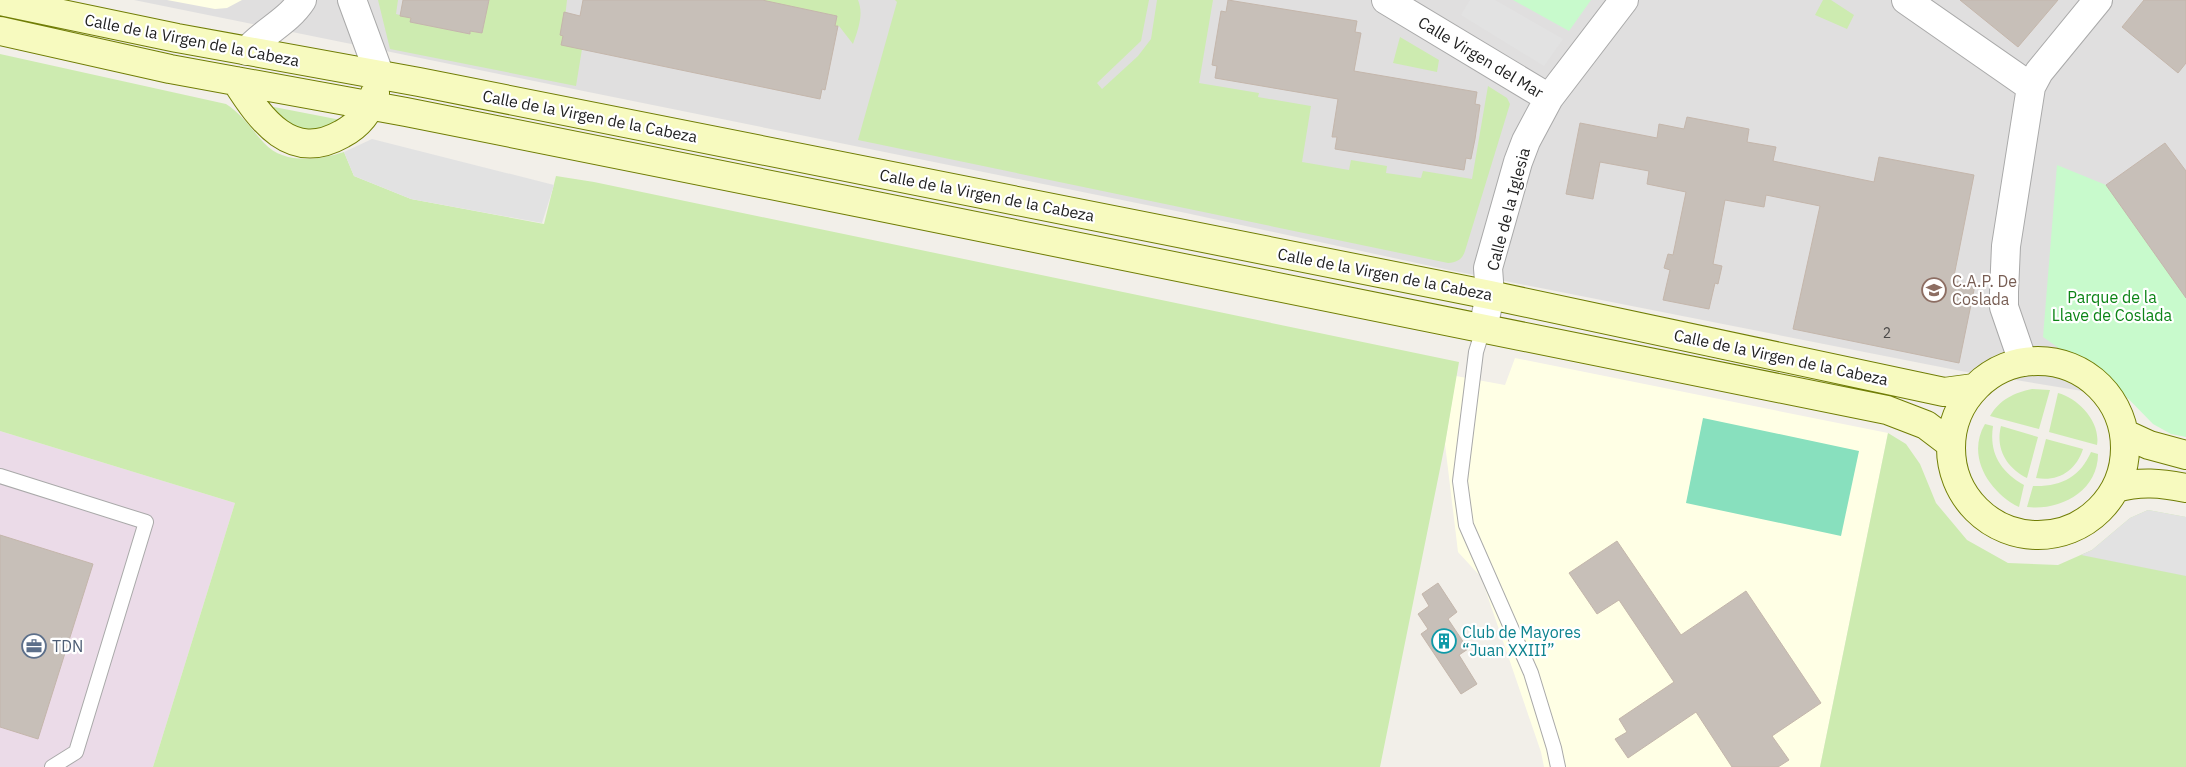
<svg xmlns="http://www.w3.org/2000/svg" width="2186" height="767" font-family="'IBM Plex Sans',sans-serif">
<style>
.residential{fill:#e0dfdf}
.industrial{fill:#ebdbe8}
.education{fill:#ffffe5}
.grass{fill:#cdebb0}
.park{fill:#c8facc}
.pitch{fill:#88e0be}
.parking{fill:#e2e2e2}
.building{fill:#c7bfb8;stroke:#c4b6ab}
.lines{fill:none;stroke-linecap:round;stroke-linejoin:round}
.service-casing{stroke:#a9a9a9;stroke-width:16}
.minor-casing{stroke:#a9a9a9;stroke-width:30}
.secondary-casing{stroke:#707d05;stroke-width:30}
.service{stroke:#fff;stroke-width:14}
.minor{stroke:#fff;stroke-width:28}
.secondary{stroke:#f7fabf;stroke-width:28}
.labels{text-anchor:middle;stroke-width:4.5;stroke-linejoin:round;paint-order:stroke}
.number-label{font-size:14px;fill:#4b4948}
.street-label{font-size:16px;fill:#222;stroke:#fff}
.education-label{font-size:16px;fill:#785e54;stroke:#fff;text-anchor:start}
.park-label{font-size:16px;fill:#0c8416;stroke:#fff}
.culture-label{font-size:16px;fill:#0d838f;stroke:#fff;text-anchor:start}
.service-label{font-size:16px;fill:#4e5e75;stroke:#fff;text-anchor:start}
</style>
<rect width="100%" height="100%" fill="#f2efe9"/>
<path class="residential" d="M134 0H2186V408L1961 371 1449 270 1186 213Z"/>
<path class="industrial" d="M0 431 235 503 153 767H0Z"/>
<path class="education" d="M167 0H242L227 8 215 9Z
M1515 358 1888 433 1820 767H1544L1541 752 1481 577 1458 552 1445 444 1456 376 1505 385Z"/>
<path class="grass" d="M378 0H398L396 14 411 18 410 22 469 34 470 31 482 33 489 0H567L563 36 582 49 576 86 390 49Z
M761 0H858C864 14 858 30 853 44L839 26H835L837 16Z
M895 0H1149L1141 41 1097 83 1102 89 1138 56 1151 39 1157 0H1213L1199 83 1259 93 1258 97 1311 106 1302 162 1349 170 1351 160 1387 166 1386 173 1421 178 1423 171 1472 179 1488 86 1507 98 1510 104 1465 251C1462 260 1457 262 1448 263L858 140 897 2Z
M1823 0H1831L1854 15 1847 29 1815 15Z
M1400 37 1439 60 1437 72 1393 63Z
M0 54 226 104C242 114 251 129 264 143 284 165 319 160 344 152L354 176 411 199 544 224 556 176 594 182 1459 362 1445 444 1380 767H153L235 503 0 431Z
M274 107 341 120C306 137 300 138 272 109Z
M2032 389 2050 390 2039 429 1990 416C2000 399 2014 393 2032 389Z
M2058 393C2078 398 2101 422 2097 445L2049 432Z
M1985 424 1993 426C1989 453 2000 471 2024 485L2019 507C1989 492 1966 456 1985 424Z
M2001 426 2038 437 2027 478C2007 468 1995 449 2001 426Z
M1888 433 1906 444 1920 464 1936 503 1967 540 2008 563 2058 565 2092 550 2130 518 2148 510 2186 517V767H1820Z
M2046 439 2083 449C2076 471 2058 482 2036 478Z
M2091 452 2098 454C2098 492 2059 511 2027 507L2033 486C2061 487 2080 477 2091 452Z"/>
<path class="park" d="M1513 0H1591L1569 31Z
M2057 165 2106 185 2186 298V437L2171 434 2153 424 2110 380 2087 368 2043 337Z"/>
<path class="pitch" d="M1703 418 1859 451 1841 536 1686 503Z"/>
<path class="parking" d="M1470 0H1495L1563 39 1544 66 1461 15Z
M372 139 554 185 542 223 411 199 354 176 344 152Z
M2148 510 2186 517V576L2081 555 2092 550 2130 518Z"/>
<path class="building" d="M403 0H489L482 33 470 31V34L410 22 411 18 400 16Z
M583 0H762L837 16 835 26H838L825 90 822 89 820 99 561 45 563 36 560 35 564 12 580 16Z
M1228 0 1357 21 1355 32 1361 33 1354 71 1477 92 1475 104 1480 105 1475 139 1471 159 1466 158 1464 170 1335 149 1337 137H1332L1338 99 1215 78 1217 66 1212 65 1221 11 1226 12Z
M1960 0H2058L2018 47Z
M2144 0H2186V63L2178 73 2122 27Z
M1687 117 1749 129 1747 142 1776 147 1773 161 1874 182 1879 157 1974 175 1953 281 1975 285 1959 363 1793 329 1820 206 1766 195 1764 207 1725 200 1713 264 1722 266 1718 284 1715 283 1709 309 1663 300 1670 270 1664 268 1668 254 1673 255 1686 192 1647 184 1649 171 1600 162 1593 199 1566 194 1580 123 1657 138 1659 124 1684 129Z
M2165 143 2186 171V298L2106 185Z
M0 535 93 564 38 739 0 727Z
M1617 541 1681 635 1746 591 1821 703 1772 736 1789 760 1778 767H1732L1696 712 1628 758 1615 739 1627 732 1619 719 1674 682 1619 600 1597 614 1569 573Z
M1438 583 1457 612 1448 619 1468 649 1459 655 1477 684 1461 694 1421 634 1428 629 1418 614 1429 606 1422 594Z"/>
<g class="lines">
<g class="service-casing">
<path id="service" d="M1483 329 1476 352 1460 481 1466 525 1531 673 1554 748 1558 767
M0 476 146 522 76 752 52 767"/>
</g>
<g class="minor-casing">
<path id="minor" d="M352 0 380 76
M1386 0 1549 98
M1906 0 2031 87
M247 51C263 32 288 22 302 0
M1483 329 1490 295 1488 268 1518 162 1526 141 1549 98 1624 0
M2023 362 2004 307V292L2006 246 2031 87 2039 72 2098 0"/>
</g>
<g class="secondary-casing">
<path id="secondary" d="M0 1 177 38 419 82 1490 295 1944 392 1974 388
M0 31 170 69 406 112 876 206 1887 410 1926 425 1951 444
M236 81C261 120 291 163 342 134 359 125 370 110 375 93
M1951 448a87 87 0 1 1 174 0a87 87 0 1 1-174 0Z
M2125 434 2149 445 2186 455
M2116 488C2140 481 2161 483 2186 488"/>
</g>
<use href="#service" class="service"/>
<use href="#minor" class="minor"/>
<use href="#secondary" class="secondary"/>
</g>
<defs>
<g id="school-ring" transform="scale(1.25)"><circle r="9.5" fill="#fff" stroke="#8d6e63" stroke-width="1.5"/><path d="M0-5L7-2L0 1L-7-2ZM-4 1L0 2.5L4 1V4Q0 6-4 4Z" fill="#8d6e63"/></g>
<g id="building-ring" transform="scale(1.25)"><circle r="9.5" fill="#fff" stroke="#0f9aa8" stroke-width="1.5"/><path d="M-4-6H4V6H1V3H-1V6H-4ZM-2.5-4.3h1.7v1.8h-1.7ZM.8-4.3h1.7v1.8H.8ZM-2.5-1h1.7V.8h-1.7ZM.8-1h1.7V.8H.8Z" fill="#0f9aa8"/></g>
<g id="office-ring" transform="scale(1.25)"><circle r="9.5" fill="#fff" stroke="#5c6f8a" stroke-width="1.5"/><path d="M-6-3h4V-5.5h4V-3h4V5H-6ZM-1-4.5V-3h2v-1.5ZM-6 0V1H6V0Z" fill="#5c6f8a"/></g>
</defs>
<g fill-rule="evenodd">
<use href="#school-ring" x="1934" y="290"/>
<use href="#building-ring" x="1444" y="641"/>
<use href="#office-ring" x="34" y="646"/>
</g>
<g class="labels">
<g class="number-label">
<text x="1887" y="338">2</text>
</g>
<g class="street-label">
<text transform="translate(192 40) rotate(11)" y="6">Calle de la Virgen de la Cabeza</text>
<text transform="translate(1481 57) rotate(31)" y="6">Calle Virgen del Mar</text>
<text transform="translate(590 116) rotate(11)" y="6">Calle de la Virgen de la Cabeza</text>
<text transform="translate(987 195) rotate(11)" y="6">Calle de la Virgen de la Cabeza</text>
<text transform="translate(1508 209) rotate(-75)" y="6">Calle de la Iglesia</text>
<text transform="translate(1385 274) rotate(11)" y="6">Calle de la Virgen de la Cabeza</text>
<text transform="translate(1781 357) rotate(12)" y="6">Calle de la Virgen de la Cabeza</text>
</g>
<g class="education-label">
<text x="1952" y="287">C.A.P. De<tspan x="1952" dy="18">Coslada</tspan></text>
</g>
<g class="park-label">
<text x="2112" y="303">Parque de la<tspan x="2112" dy="18">Llave de Coslada</tspan></text>
</g>
<g class="culture-label">
<text x="1462" y="638">Club de Mayores<tspan x="1462" dy="18">“Juan XXIII”</tspan></text>
</g>
<g class="service-label">
<text x="52" y="652">TDN</text>
</g>
</g>
</svg>
